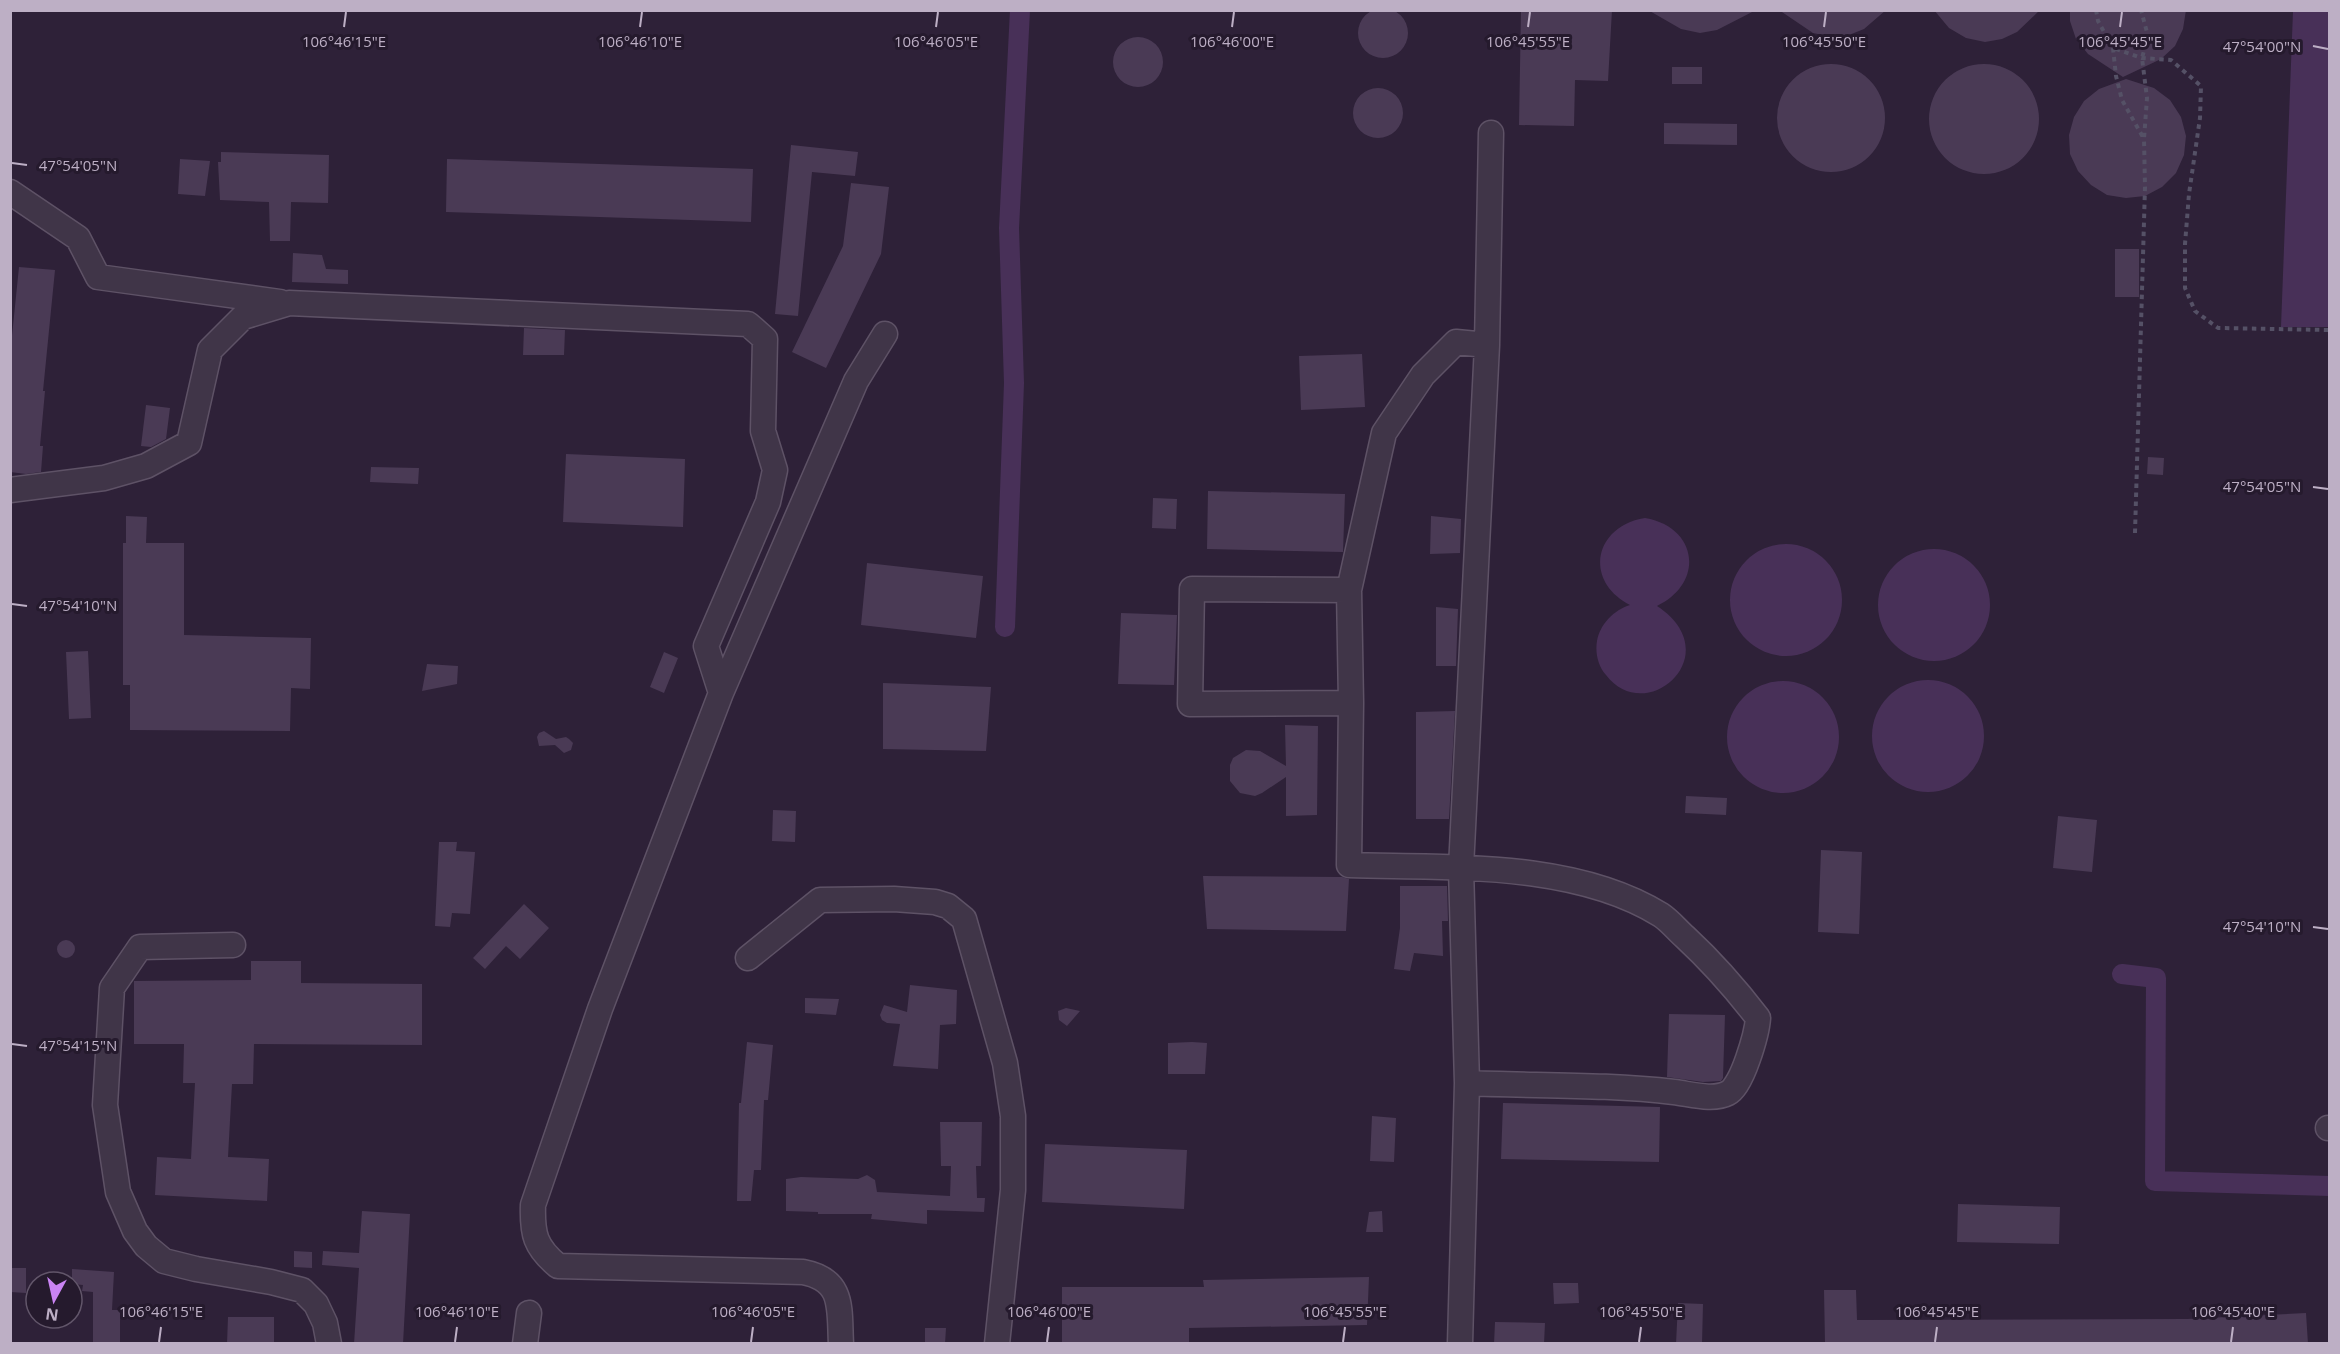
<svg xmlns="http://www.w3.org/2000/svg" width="2340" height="1354" font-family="'Open Sans',sans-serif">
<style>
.water{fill:#483058}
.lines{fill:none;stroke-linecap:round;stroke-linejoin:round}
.canal{stroke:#483058;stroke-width:20}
.building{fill:#4a3a55}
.minor-casing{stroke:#5e5266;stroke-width:27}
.path{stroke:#555166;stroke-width:4;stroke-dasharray:4.5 4.5;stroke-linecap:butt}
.minor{stroke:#403548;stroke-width:24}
.ticks{fill:none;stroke:#bdafc5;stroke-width:2}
.ticks-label{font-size:15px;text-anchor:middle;fill:#bdafc5;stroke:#251a2d;stroke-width:6;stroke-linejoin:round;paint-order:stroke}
</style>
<rect width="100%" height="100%" fill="#2e2138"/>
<path class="water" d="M2293 11H2329V327H2281Z
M1645 518C1698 527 1705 583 1657 606 1730 654 1646 728 1606 675 1598 666 1595 653 1597 641 1600 624 1614 610 1630 605 1583 581 1594 526 1645 518Z
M1730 600a56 56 0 1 1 112 0a56 56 0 1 1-112 0Z
M1878 605a56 56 0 1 1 112 0a56 56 0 1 1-112 0Z
M1872 736a56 56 0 1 1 112 0a56 56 0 1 1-112 0Z
M1727 737a56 56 0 1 1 112 0a56 56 0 1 1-112 0Z"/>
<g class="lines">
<path class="canal" d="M1005 627 1014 383 1009 228 1020 10
M2122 974 2156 978 2155 1181 2330 1186"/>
</g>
<path class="building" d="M1358 33a25 25 0 1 1 50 0a25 25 0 1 1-50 0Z
M1521 10H1612L1608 81 1575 80 1574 126 1519 125Z
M1648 10H1756L1717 30 1700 33 1681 29Z
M1779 10H1886L1864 29 1849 35 1832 37 1813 33Z
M1934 10H2040L2017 32 2002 39 1985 42 1966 38 1949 28Z
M2070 10H2186L2183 29 2175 46 2161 59 2123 77 2088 54 2076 39 2070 21Z
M1113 62a25 25 0 1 1 50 0a25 25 0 1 1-50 0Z
M1777 118a54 54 0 1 1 108 0a54 54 0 1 1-108 0Z
M1929 119a55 55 0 1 1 110 0a55 55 0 1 1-110 0Z
M1672 67H1702V84H1672Z
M2126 79 2154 88 2170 100 2181 117 2186 136 2184 155 2176 173 2162 187 2145 196 2126 198 2107 195 2091 185 2078 171 2070 154 2069 135 2074 117 2084 101 2099 89Z
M1353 113a25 25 0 1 1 50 0a25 25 0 1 1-50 0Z
M1664 123 1737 124V145L1664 144Z
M791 145 858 152 855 176 812 172 798 316 775 314Z
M221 152 329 155 328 203 291 202 290 241H270L269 202 220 200 218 162H221Z
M180 159 210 161 205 196 178 194Z
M447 159 753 169 751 222 446 212Z
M851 183 889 187 881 254 826 368 792 352 843 246Z
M2115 249H2139V297H2115Z
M293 253 322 255 326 269 348 270V284L292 282Z
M19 267 55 270 43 391H45L40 446H43L41 472 26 474 10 472V355Z
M524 328 565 330 564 355H523Z
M1362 354 1365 407 1301 410 1299 356Z
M146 405 170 408 166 439 151 447 141 446Z
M566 454 685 459 683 527 563 522Z
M2148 457 2164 458 2163 475 2147 474Z
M371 467 419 468 418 484 370 482Z
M1208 491 1345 494 1343 552 1207 549Z
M1153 498 1177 499 1176 529 1152 528Z
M126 516 147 517 146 543H184V635L311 638 310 689 291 688 290 731 130 730V685H123V543H126Z
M1431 516 1461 519 1460 553 1430 554Z
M867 563 983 576 976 638 861 625Z
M1436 607 1458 609 1456 666H1436Z
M1121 613 1177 615 1174 685 1118 684Z
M88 651 91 718 69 719 66 652Z
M664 652 678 658 664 693 650 687Z
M427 664 458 666 457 684 422 691Z
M883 683 991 687 986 751 883 749Z
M1455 711 1449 819H1416V712Z
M1285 725 1318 726 1317 815 1286 816V777L1262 793 1255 796 1240 793 1230 781V765L1233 758 1246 750 1260 751 1286 766Z
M544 731 556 739 566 737 569 739 573 743 571 750 564 753 555 745 539 746 537 737 539 733Z
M1686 796 1727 798 1726 815 1685 813Z
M773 810 796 811 795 842 772 841Z
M2058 816 2097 820 2092 872 2053 868Z
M439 842H457L456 851 475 852 470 914 452 913 450 927 435 926Z
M1821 850 1862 852 1859 934 1818 932Z
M1203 876 1342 877 1349 879 1346 931 1207 929Z
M1400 886H1447L1448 921H1442L1443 956 1414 953 1410 971 1394 969 1400 928Z
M524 904 549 928 520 959 506 946 485 969 473 958Z
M57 949a9 9 0 1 1 18 0a9 9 0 1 1-18 0Z
M251 961H301V983L422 984V1045L254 1044 253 1084H232L228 1157 269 1159 267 1201 155 1195 157 1157 191 1159 195 1083H183L184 1044H134V981L251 980Z
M910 985 957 990 956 1024 940 1025 938 1069 893 1066 900 1024 887 1023 882 1020 880 1015 884 1005 907 1012Z
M805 998 839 999 836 1015 805 1013Z
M1066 1008 1080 1011 1067 1026 1059 1020 1058 1011Z
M1669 1014 1725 1015 1723 1078 1721 1081 1703 1082 1667 1077Z
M747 1042 773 1045 768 1100H764L761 1170H754L751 1201H737L739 1103H741Z
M1192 1042 1207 1043 1205 1074H1168V1043Z
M1503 1103 1660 1107 1659 1162 1501 1159Z
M1372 1116 1396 1118 1394 1162 1370 1161Z
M940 1122H982L981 1166H976L977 1198H985L984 1212 927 1210V1224L871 1219 872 1214H818V1212L786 1211V1179L801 1177 858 1179 867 1175 875 1180 877 1192 950 1196 951 1166H941Z
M1045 1144 1187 1150 1184 1209 1042 1202Z
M1958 1204 2060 1207 2059 1244 1957 1242Z
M362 1211 410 1214 403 1344H354L359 1268 322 1265 323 1251 359 1253Z
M1382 1211 1383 1232H1366L1369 1212Z
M294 1251 312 1252V1268L294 1267Z
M10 1268H26V1293L10 1292Z
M72 1269 114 1272 112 1310H120V1344H93V1292L82 1291 83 1285 72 1284Z
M1369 1277 1367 1325 1189 1328V1344H1062V1287H1204L1203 1280Z
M1553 1283H1578L1579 1303 1554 1304Z
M1824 1290H1856L1857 1320 2187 1319 2306 1313 2308 1344H1825Z
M1678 1303 1703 1304 1702 1344H1676Z
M228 1317H274V1344H227Z
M1495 1322 1545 1323 1544 1344H1494Z
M925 1328H946L945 1344H925Z"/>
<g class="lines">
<g class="minor-casing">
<path id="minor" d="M10 192 78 238 98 277 280 302
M10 490 104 478 146 466 189 443 210 350 243 317 289 303 748 324 765 339 763 431 775 470 768 502 706 646 721 693
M1349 590 1384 433 1423 375 1456 342 1487 345
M1351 703 1349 590 1192 589 1190 704 1351 703 1349 865C1449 868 1574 861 1661 915 1670 921 1677 930 1685 937 1712 962 1735 988 1758 1018 1757 1033 1742 1087 1728 1093 1713 1101 1691 1094 1674 1092 1606 1084 1536 1086 1467 1083
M233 945 140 947 112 988 105 1105 118 1192 135 1231 146 1246 164 1261 196 1269 271 1282 302 1290 316 1304 325 1323 329 1344
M748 958 820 900 894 899 935 902 948 906 964 919 1005 1063 1013 1116V1190L997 1344
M2328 1128H2330
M525 1344 529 1313
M841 1344C839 1309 845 1280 803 1272L558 1266C535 1247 532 1234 533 1205L600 1009 721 693 856 381 885 334
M1460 1344 1467 1083 1461 868 1487 345 1491 133"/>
</g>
<path class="path" d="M2096 10 2098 21 2113 48 2142 58 2171 60 2201 86 2200 118 2189 194 2185 244V288L2195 311 2218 328 2330 330
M2113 48 2116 76 2122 100 2144 139
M2135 533 2145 187 2144 139 2147 98 2142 58 2148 36 2141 10"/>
<use href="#minor" class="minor"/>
</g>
<path class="ticks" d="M344 27 346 12M640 27 642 12M936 27 938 12M1232 27 1234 12M1528 27 1530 12M1824 27 1826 12M2120 27 2122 12M2313 46 2328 49M12 163 27 165M2313 487 2328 489M12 604 27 606M2313 927 2328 929M12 1044 27 1046M159 1342 161 1327M455 1342 457 1327M751 1342 753 1327M1047 1342 1049 1327M1343 1342 1345 1327M1639 1342 1641 1327M1935 1342 1937 1327M2231 1342 2233 1327"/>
<g class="ticks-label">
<text x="344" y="47">106°46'15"E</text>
<text x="640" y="47">106°46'10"E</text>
<text x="936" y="47">106°46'05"E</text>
<text x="1232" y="47">106°46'00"E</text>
<text x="1528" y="47">106°45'55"E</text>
<text x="1824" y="47">106°45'50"E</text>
<text x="2120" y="47">106°45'45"E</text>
<text x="2262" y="52">47°54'00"N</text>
<text x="78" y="171">47°54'05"N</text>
<text x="2262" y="492">47°54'05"N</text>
<text x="78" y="611">47°54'10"N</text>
<text x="2262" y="932">47°54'10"N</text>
<text x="78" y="1051">47°54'15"N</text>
<text x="161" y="1317">106°46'15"E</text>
<text x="457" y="1317">106°46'10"E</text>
<text x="753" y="1317">106°46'05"E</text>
<text x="1049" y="1317">106°46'00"E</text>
<text x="1345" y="1317">106°45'55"E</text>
<text x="1641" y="1317">106°45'50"E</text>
<text x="1937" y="1317">106°45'45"E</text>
<text x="2233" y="1317">106°45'40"E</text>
</g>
<rect width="2340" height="1354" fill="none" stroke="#bdafc5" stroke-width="24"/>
<g transform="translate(54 1300) rotate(188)"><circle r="28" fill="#251a2d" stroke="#62566a" stroke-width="1.5"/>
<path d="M0-4.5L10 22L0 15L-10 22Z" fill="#ca84f4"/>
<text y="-9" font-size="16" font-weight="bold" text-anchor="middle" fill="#bdafc5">N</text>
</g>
</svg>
